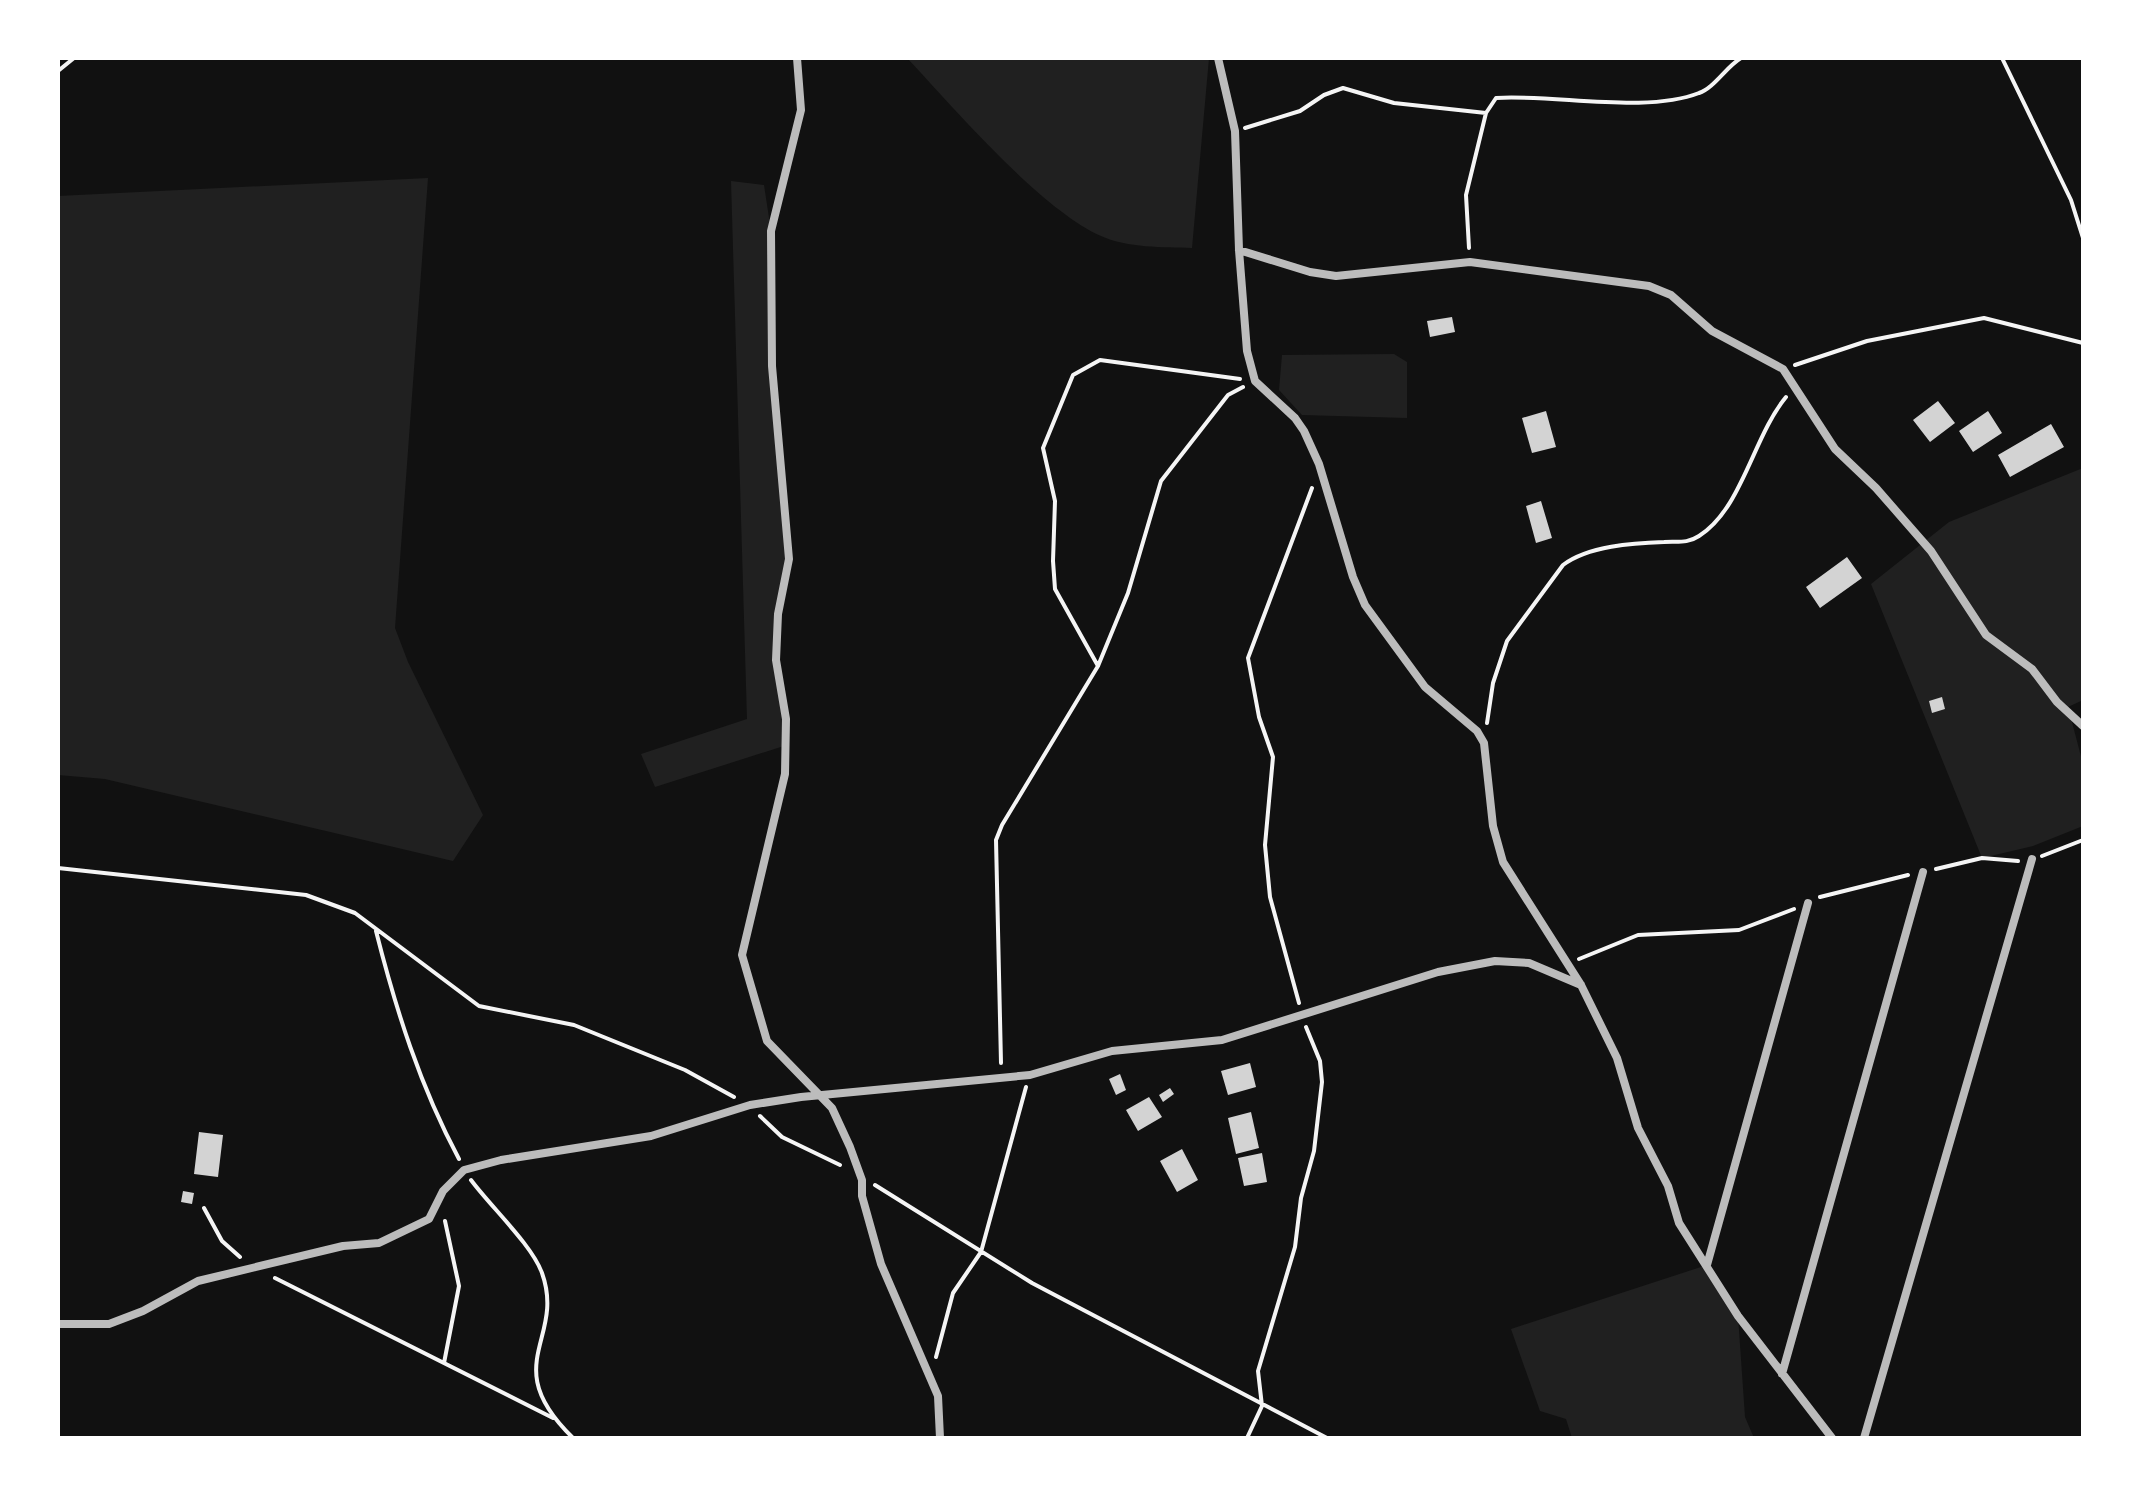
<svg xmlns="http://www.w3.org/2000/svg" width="2141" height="1496" font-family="'PT Serif',serif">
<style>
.green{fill:#202020}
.building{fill:#d3d3d3}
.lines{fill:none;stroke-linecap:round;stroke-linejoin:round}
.path{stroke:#f5f5f5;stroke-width:4}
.minor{stroke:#bcbcbc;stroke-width:8}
</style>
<rect width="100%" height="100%" fill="#111"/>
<path class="green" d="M907 58H1209L1192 248C1164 247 1127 248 1101 236 1039 208 955 109 907 58Z
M428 178 395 628 408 662 483 815 453 861 105 779 58 775V196Z
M731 181 764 185 771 231 770 310 789 559 778 614 776 659 787 745 655 787 641 754 747 719Z
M1394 354 1407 362V418L1302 415 1279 390 1282 355Z
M2083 468V700L2068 707 2083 764V826L2033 846 1982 858 1871 584 1949 522Z
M1707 1265 1738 1316 1745 1417 1754 1438H1572L1566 1419 1540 1411 1511 1329Z"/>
<path class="building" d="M1452 317 1455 332 1430 337 1427 321Z
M1938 401 1955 423 1930 442 1913 420Z
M1546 411 1556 447 1532 453 1522 418Z
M1988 411 2002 433 1973 452 1959 431Z
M2051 424 2064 447 2010 477 1998 455Z
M1541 501 1552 538 1536 543 1526 506Z
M1847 557 1862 578 1820 608 1806 587Z
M1942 697 1945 709 1932 713 1929 701Z
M1250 1063 1256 1087 1228 1095 1221 1071Z
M1120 1074 1126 1090 1116 1095 1109 1079Z
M1170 1088 1174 1094 1163 1102 1159 1095Z
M1149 1097 1162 1117 1138 1131 1126 1110Z
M1251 1112 1259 1148 1236 1154 1228 1118Z
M199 1132 223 1135 218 1177 194 1174Z
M1182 1149 1198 1180 1177 1192 1160 1161Z
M1262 1153 1267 1182 1244 1186 1238 1158Z
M183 1191 194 1193 192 1204 181 1202Z"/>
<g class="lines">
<path class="path" d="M2002 58 2071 200 2083 238
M58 71 74 58
M1245 128 1300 111 1324 95 1343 88 1394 103 1486 113 1496 98C1555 94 1645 114 1699 93 1714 88 1726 67 1741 58
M1469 248 1466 195 1486 113
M1795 365 1867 341 1984 318 2083 343
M1098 666 1055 589 1053 561 1055 501 1043 448 1073 375 1100 360 1240 379
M1487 723 1493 683 1507 641 1563 565C1588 546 1633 543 1664 542 1677 541 1687 544 1699 536 1742 509 1753 437 1786 397
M2042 856 2083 840
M58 868 306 895 355 913 479 1006 574 1025 685 1070 734 1097
M1936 869 1982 858 2018 861
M1820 897 1908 875
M376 931C396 1010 420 1086 459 1159
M1579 959 1638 935 1739 930 1794 909
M1299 1003 1270 897 1265 845 1273 757 1259 717 1248 658 1312 488
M1001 1063 996 840 1002 825 1098 666 1128 593 1161 481 1228 395 1243 387
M760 1116 782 1137 840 1165
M471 1180C491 1207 532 1245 542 1273 566 1340 497 1364 573 1438
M875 1185 1032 1283 1327 1438
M204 1208 222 1241 240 1257
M275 1278 553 1418
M936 1357 953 1293 981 1252 1026 1087
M444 1363 459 1286 445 1221
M1247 1438 1262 1406 1258 1371 1295 1247 1301 1198 1314 1151 1322 1082 1320 1061 1306 1027"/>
<path class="minor" d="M797 58 801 110 771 231 772 366 789 559 778 614 776 660 786 719 785 774 742 955 767 1041 832 1108 850 1147 862 1180V1196L881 1264 938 1396 940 1438
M1218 58 1235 131 1239 250 1247 351 1255 381 1295 418 1304 431 1319 464 1353 577 1365 605 1425 687 1477 731 1484 743 1493 826 1503 862 1581 985 1617 1058 1638 1128 1668 1186 1679 1223 1738 1316 1832 1438
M1239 250 1310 272 1336 276 1470 262 1649 286 1671 295 1712 331 1783 369 1835 449 1876 488 1931 551 1986 635 2032 669 2057 702 2083 726
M1707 1265 1808 903
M58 1324H109L143 1311 198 1281 343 1246 379 1243 429 1219 443 1191 464 1170 501 1160 651 1136 750 1105 801 1097 1030 1075 1112 1051 1222 1040 1438 972 1495 961 1529 963 1581 985
M1782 1374 1923 872
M1864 1438 2032 859"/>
</g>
<rect width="2141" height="1496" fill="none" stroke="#ffffff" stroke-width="120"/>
</svg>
